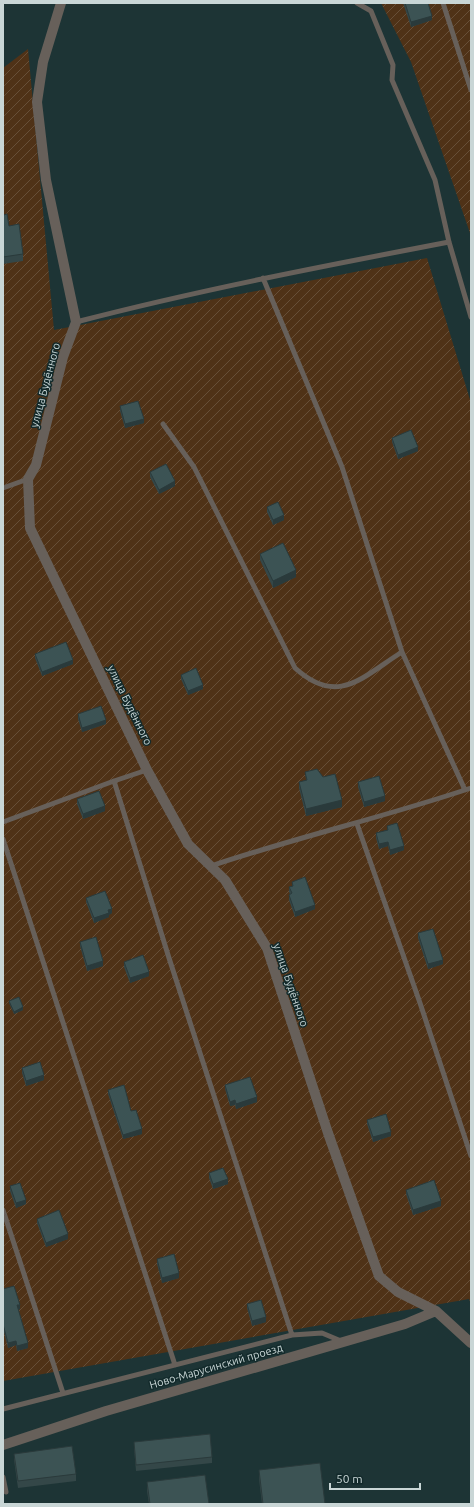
<svg xmlns="http://www.w3.org/2000/svg" width="474" height="1507" font-family="Ubuntu,sans-serif">
  <style>
    .garden { fill: url(#garden-furrows) }
    .lines { fill: none; stroke-linecap: round; stroke-linejoin: round }
    .service { stroke: #67605a; stroke-width: 5 }
    .minor { stroke: #67605a; stroke-width: 10 }
    .wall { fill: #344748 }
    .shaded-wall { fill: #2a3a3b }
    .building { fill: #3c5354; stroke: #2a3a3b }
    .labels { text-anchor: middle; dominant-baseline: central; stroke-width: 3; stroke-linejoin: round; paint-order: stroke }
    .street-label { font-size: 11px; fill: #c9d6d6; stroke: #132a2b }
  </style>
  <defs>
    <pattern id="garden-furrows" width="10" height="10" patternUnits="userSpaceOnUse"><rect width="10" height="10" fill="#4f3217"/><path d="M-1 1l2-2M0 10L10 0M9 11l2-2" fill="none" stroke="#674f38"/></pattern>
  </defs>
  <rect width="100%" height="100%" fill="#1d3435"/>
  <path class="garden" d="M381,3H471V236L411,62Z
    M28,49L54,330L427,258L471,403V1304L469,1299L3,1381V68Z"/>
  <g class="lines">
    <path class="service" d="M357,3L371,11L393,65L392,80L435,180L449,242L471,317
      M443,3L471,90
      M263,278L342,467L402,652L465,790
      M76,322C199,290 324,266 449,242
      M163,424L194,467L295,668C338,707 362,677 402,652
      M3,488L28,479
      M114,781L169,958L292,1335
      M3,822L114,781L147,770
      M357,824L420,1003L471,1156
      M3,839L175,1365
      M211,866C297,837 385,817 471,788
      M3,1210L63,1393
      M3,1409L292,1335L322,1333L341,1341
      M3,1477L6,1492"/>
    <path class="minor" d="M61,3L43,62L37,102L46,180L76,322L63,357L36,465L28,479L30,528L147,770L188,844L225,880L267,948L328,1133L379,1276L398,1292L436,1311L471,1343
      M3,1445L106,1411L405,1324L436,1311"/>
  </g>
  <path class="wall" d="M403,3H428L432,20L411,27Z
    M3,215L23,254V261L3,264Z
    M120,406L144,423L125,428L120,411Z
    M392,438L418,451L398,459L392,442Z
    M150,472L175,486L159,494L150,477Z
    M267,507L284,520L273,525L267,512Z
    M260,554L296,577L273,588L260,560Z
    M35,654L73,664L42,676L35,658Z
    M181,675L203,689L188,695L181,679Z
    M78,714L106,724L82,732L78,719Z
    M305,772L323,777L342,807L306,816L299,788V782L306,780Z
    M358,782L385,801L364,807L358,787Z
    M77,799L105,811L83,819L77,804Z
    M387,826L404,850L390,855L388,846L379,849L376,838V833L387,830Z
    M292,882L315,909L295,917L289,900V895L290,894L289,892V887L292,886Z
    M86,898L112,913L109,915V917L94,923L86,902Z
    M418,933L443,964L428,969L418,938Z
    M80,942L103,966L87,971L80,946Z
    M124,962L149,976L130,983L124,967Z
    M9,1001L23,1010L14,1014L9,1003Z
    M22,1068L44,1080L26,1086L22,1073Z
    M225,1085L257,1102L236,1109L235,1105L230,1106L225,1089Z
    M108,1090L131,1111L142,1134L123,1139L108,1094Z
    M367,1120L391,1136L373,1142L367,1124Z
    M209,1173L228,1184L213,1189L209,1178Z
    M10,1186L26,1204L16,1208L10,1191Z
    M406,1190L441,1206L413,1215L406,1194Z
    M37,1219L68,1239L46,1247L37,1223Z
    M157,1259L179,1278L162,1283L157,1264Z
    M3,1289L20,1309L18,1310L28,1348L17,1351L16,1345L8,1348L3,1328Z
    M247,1304L266,1322L252,1326L247,1308Z
    M134,1442L212,1457V1463L136,1471L134,1448Z
    M14,1454L76,1474V1481L18,1488L14,1460Z
    M259,1470L325,1504H262L259,1479Z
    M147,1482L209,1504H149L147,1491Z"/>
  <path class="shaded-wall" d="M432,16V20L411,27V22Z
    M144,419V423L125,428V424Z
    M418,447V451L398,459V455Z
    M175,481V486L159,494V490Z
    M284,515V520L273,525V520Z
    M296,570V577L273,588V581Z
    M73,660V664L42,676V672Z
    M203,685V689L188,695V691Z
    M106,720V724L82,732V728Z
    M385,796V801L364,807V802Z
    M342,800V807L306,816V809Z
    M105,806V811L83,819V814Z
    M388,842V846L379,849V844Z
    M404,846V850L390,855V850Z
    M315,905V909L295,917V912Z
    M112,909V913L109,915V917L94,923V918L108,910Z
    M443,960V964L428,969V964Z
    M103,961V966L87,971V966Z
    M149,972V976L130,983V978Z
    M23,1007V1010L14,1014V1012Z
    M44,1075V1080L26,1086V1081Z
    M257,1097V1102L236,1109V1104Z
    M235,1100V1105L230,1106V1102Z
    M142,1129V1134L123,1139V1135Z
    M391,1132V1136L373,1142V1137Z
    M228,1179V1184L213,1189V1184Z
    M26,1200V1204L16,1208V1203Z
    M441,1201V1206L413,1215V1210Z
    M68,1234V1239L46,1247V1243Z
    M179,1273V1278L162,1283V1278Z
    M17,1305H20V1309L17,1310Z
    M266,1317V1322L252,1326V1321Z
    M16,1341V1345L8,1348V1343Z
    M28,1343V1348L17,1351V1346Z"/>
  <path class="building" d="M405,3H428L432,16L411,22Z
    M7,214L9,226L19,224L23,254L3,257V215Z
    M138,401L144,419L125,424L120,406Z
    M411,430L418,447L398,455L392,438Z
    M166,464L175,481L159,490L150,472Z
    M278,502L284,515L273,520L267,507Z
    M283,543L296,570L273,581L260,554Z
    M66,642L73,660L42,672L35,654Z
    M196,668L203,685L188,691L181,675Z
    M101,706L106,720L82,728L78,714Z
    M317,769L323,777L335,774L342,800L306,809L299,782L307,780L305,772Z
    M379,776L385,796L364,802L358,782Z
    M99,791L105,806L83,814L77,799Z
    M397,823L404,846L390,850L388,842L379,844L376,833L388,830L387,826Z
    M305,877L315,905L295,912L289,895L292,893L289,887L293,886L292,882Z
    M105,891L112,909L108,910L109,913L94,918L86,898Z
    M433,929L443,960L428,964L418,933Z
    M96,937L103,961L87,966L80,942Z
    M143,955L149,972L130,978L124,962Z
    M19,997L23,1007L14,1012L9,1001Z
    M40,1062L44,1075L26,1081L22,1068Z
    M250,1077L257,1097L236,1104L235,1100L230,1102L225,1085Z
    M124,1085L131,1111L136,1110L142,1129L123,1135L108,1090Z
    M386,1114L391,1132L373,1137L367,1120Z
    M223,1168L228,1179L213,1184L209,1173Z
    M434,1180L441,1201L413,1210L406,1190Z
    M20,1183L26,1200L16,1203L10,1186Z
    M59,1210L68,1234L46,1243L37,1219Z
    M174,1254L179,1273L162,1278L157,1259Z
    M14,1286L20,1305H17L28,1343L17,1346L16,1341L8,1343L3,1324V1289Z
    M261,1300L266,1317L252,1321L247,1304Z
    M210,1434L212,1457L136,1465L134,1442Z
    M72,1446L76,1474L18,1481L14,1454Z
    M320,1463L325,1504H263L259,1470Z
    M205,1475L209,1504H150L147,1482Z"/>
  <g class="labels">
    <g class="street-label">
      <text transform="translate(45 385) rotate(-75)">улица Будённого</text>
      <text transform="translate(130 705) rotate(64)">улица Будённого</text>
      <text transform="translate(291 985) rotate(71)">улица Будённого</text>
      <text transform="translate(216 1366) rotate(-16)">Ново-Марусинский проезд</text>
    </g>
  </g>
  <rect width="474" height="1507" fill="none" stroke="#c9d6d6" stroke-width="8"/>
  <path d="M330 1483v6h90v-6" fill="none" stroke="#c9d6d6" stroke-width="2"/>
  <text x="336" y="1483" font-size="12" fill="#c9d6d6" stroke="#132a2b" stroke-width="3" paint-order="stroke">50 m</text>
</svg>
